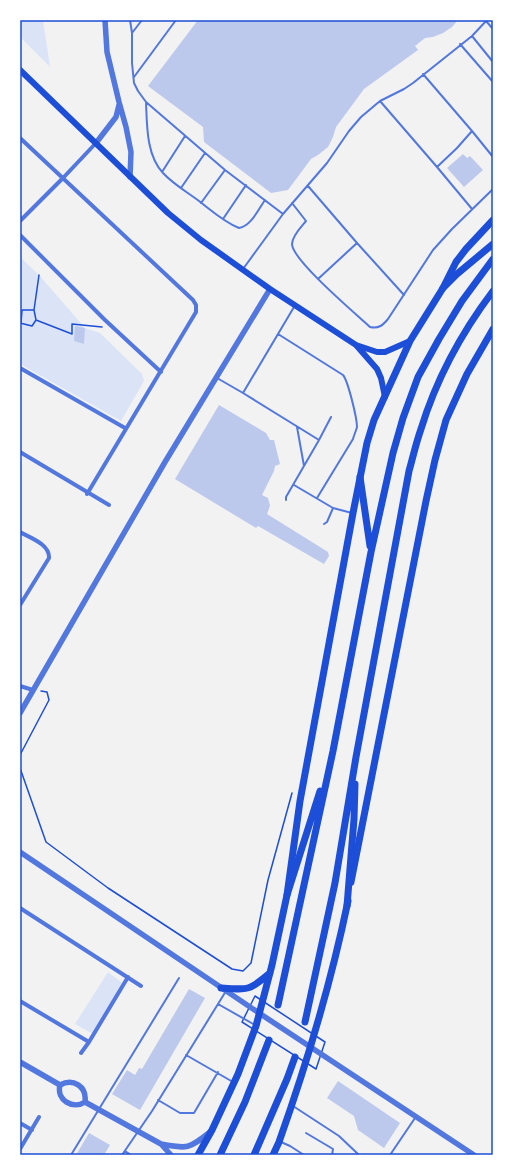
<svg xmlns="http://www.w3.org/2000/svg" width="513" height="1175" font-family="Merriweather,serif">
  <style>
    .green { fill: #dbe4f7 }
    .building { fill: #bdc9ec }
    .lines { fill: none; stroke-linecap: round; stroke-linejoin: round }
    .path { stroke: #1d4ed8; stroke-width: 1.5 }
    .service { stroke: #5277de; stroke-width: 2 }
    .minor { stroke: #5277de; stroke-width: 4 }
    .tertiary { stroke: #5277de; stroke-width: 5.5 }
    .secondary { stroke: #1d4ed8; stroke-width: 6 }
    .primary { stroke: #1d4ed8; stroke-width: 7 }
    .trunk { stroke: #1d4ed8; stroke-width: 7 }
    .neatline { fill: none; stroke: #1d4ed8; stroke-width: 1.5 }
  </style>
  <rect width="100%" height="100%" fill="#f2f2f2"/>
  <path class="green" d="M20,20H43L50,67L20,37Z
    M20,257L39,275L85,328L100,333L142,374L144,381L121,421L20,364Z
    M108,972L122,983L93,1034L75,1024Z"/>
  <path class="building" d="M198,20H458L452,27L443,33L433,37L425,38L415,46L418,50L364,89L336,127L333,137L328,147L318,155L311,159L288,190L271,193L204,142L203,127L148,86Z
    M463,154L467,158L470,156L483,170L464,187L447,168Z
    M75,326L85,328L84,344L74,341Z
    M219,405L266,433L270,440H274L280,464L275,466L274,471L262,495L268,498L270,506L267,514L328,552L329,556L324,564L258,526L256,528L175,479Z
    M189,989L205,998L140,1110L112,1094L127,1070L135,1075L139,1068L142,1069Z
    M338,1081L400,1123L384,1148L358,1130L354,1116L327,1098Z
    M89,1133L110,1145L104,1155H76Z"/>
  <g class="lines">
    <path class="path" d="M34,310L39,275
      M36,320L72,334V324L102,327
      M20,323L32,326L36,320L34,310H22L21,323
      M20,755L49,700L47,692L41,691
      M20,768L46,842L108,888L232,969L243,971L251,963L268,880L292,793
      M255,996L325,1042L316,1069L242,1022Z"/>
    <path class="service" d="M130,20L132,33
      M142,20L132,33V63L134,83L138,91L146,102L225,170L283,214
      M486,21L493,29
      M472,36L493,62
      M460,44L493,82
      M423,74L472,131L493,157
      M134,77L176,20
      M380,101L437,167
      M146,102C147,124 146,155 163,173C173,184 187,192 199,201C212,211 224,222 239,228C251,226 258,210 265,200
      M162,172L185,136
      M308,186L357,243
      M181,188L205,153
      M201,203L225,170
      M292,203L306,221C301,227 292,236 292,244C292,260 356,314 370,327C379,329 383,325 388,319L433,250L452,229L493,189
      M472,209L437,167L457,148L472,131
      M223,219L246,185
      M243,269L283,214L327,163L349,131L361,117L380,101L404,89L413,83L472,36L487,20
      M318,279L357,243L404,295
      M294,307L243,393L319,440L331,417
      M278,334L343,375C348,381 357,418 357,427C356,431 354,435 353,439L317,498
      M217,378L243,393
      M297,427L304,466
      M294,485L333,508L352,513
      M286,500V497L319,440
      M324,524L327,522L333,508
      M218,1004L226,991
      M186,1055L233,1082
      M158,1100L180,1113H194L218,1072
      M293,1106L339,1136L359,1155
      M306,1133L333,1149L332,1155
      M281,1142L290,1146L304,1155
      M125,1151L131,1155
      M71,1155L179,978
      M122,1155L152,1111L218,1004L255,1025
      M390,1155L415,1118"/>
    <path class="minor" d="M20,138L193,300L196,305V312L87,494
      M20,221L63,178L96,143
      M20,235L105,320L161,372
      M20,368L125,428
      M20,452L109,505
      M20,532C30,538 50,544 49,558L20,605
      M20,686L33,690
      M20,908L141,986
      M20,1001L89,1042
      M81,1053L89,1042L128,977
      M20,1123L32,1130
      M20,1149L39,1117"/>
    <path class="tertiary" d="M105,20L107,52L119,102L126,127L131,152L130,177
      M96,143L116,117L119,105
      M20,713L165,462L270,289
      M20,852L259,1013L474,1155
      M20,1062L60,1085
      M60,1085C56,1100 73,1110 85,1102
      M60,1085C73,1078 87,1086 85,1102
      M85,1102L161,1144L171,1155
      M161,1144C188,1149 189,1149 210,1132"/>
    <path class="secondary" d="M20,70L168,213L201,240L270,289L356,345L377,352H385L410,341
      M356,345L377,369L381,378L385,397"/>
    <path class="primary" d="M351,882L426,501L435,460L446,420L467,374L493,329
      M221,988C248,990 249,991 270,973
      M198,1155L212,1130L238,1074L256,1026L272,965L287,895L300,801L353,513L367,443L374,420L410,341L443,288L456,262L466,249L493,220
      M273,1155L279,1142C307,1063 331,983 348,901"/>
    <path class="trunk" d="M443,288L457,274L493,244
      M360,477L370,546
      M287,895L320,791
      M347,906L354,819L355,784
      M278,1005L333,751L371,552L393,453L403,418L418,377L439,339L462,301L493,259
      M305,1022L335,883L356,757L409,471C413,457 416,443 421,429C436,380 462,332 493,291
      M220,1155L245,1102L269,1040
      M254,1155L287,1079L295,1057"/>
  </g>
  <rect width="513" height="1175" fill="none" stroke="#ffffff" stroke-width="42"/>
  <rect x="21" y="21" width="471" height="1133" class="neatline"/>
</svg>
